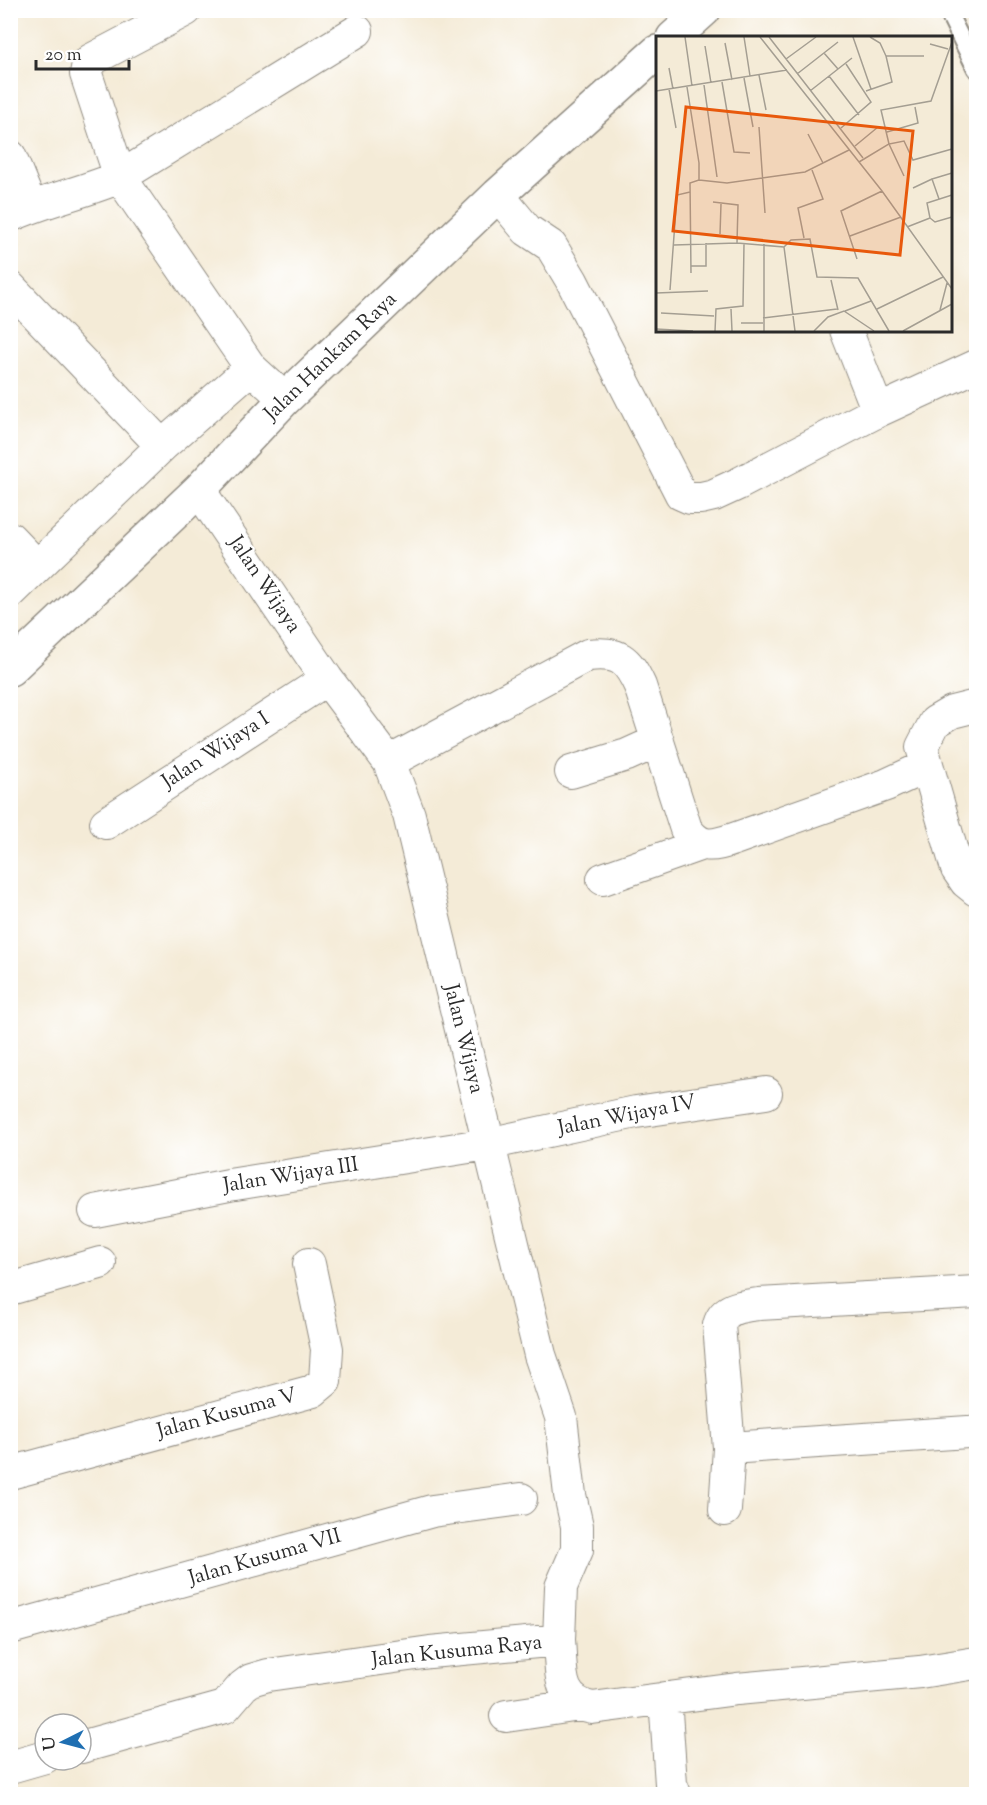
<svg xmlns="http://www.w3.org/2000/svg" width="987" height="1805" font-family="'Sorts Mill Goudy',serif">
  <style>
    .lines { fill: none; stroke-linecap: round; stroke-linejoin: round }
    .lane-casing { stroke: #908b81; stroke-width: 20 }
    .street-casing { stroke: #908b81; stroke-width: 34 }
    .primary-casing { stroke: #908b81; stroke-width: 36 }
    .lane { stroke: #fff; stroke-width: 16 }
    .street { stroke: #fff; stroke-width: 32 }
    .primary { stroke: #fff; stroke-width: 33 }
    .labels { text-anchor: middle; dominant-baseline: central; stroke-width: 4.5; stroke-linejoin: round; paint-order: stroke }
    .street-label { font-size: 21px; fill: #2b2b2b; stroke: #fff }
    .inset-road { fill: none; stroke: #a49e92; stroke-width: 1.5 }
    .view { fill: #e8590c; fill-opacity: 0.15; stroke: #e8590c; stroke-width: 3 }
    .inset-edge { fill: none; stroke: #2b2b2b; stroke-width: 3 }
  </style>
  <rect width="100%" height="100%" fill="#fff"/>
  <filter id="ink" filterUnits="userSpaceOnUse"><feTurbulence type="fractalNoise" baseFrequency=".0167" numOctaves="2"/><feDisplacementMap in="SourceGraphic" scale="12" xChannelSelector="R" yChannelSelector="G"/><feConvolveMatrix kernelMatrix="1 2 1 2 8 2 1 2 1" color-interpolation-filters="sRGB"/></filter>
  <filter id="wash" filterUnits="userSpaceOnUse"><feTurbulence type="fractalNoise" baseFrequency=".008" numOctaves="4" result="noise"/><feDisplacementMap in="SourceGraphic" scale="24" xChannelSelector="R" yChannelSelector="G"/><feGaussianBlur stdDeviation="1.35" result="paint"/><feColorMatrix in="noise" values="0 0 0 0 0 0 0 0 0 0 0 0 0 0 0 0 0 1.4 0 .05"/><feComposite in="paint" operator="in"/></filter>
  <g filter="url(#wash)">
    <rect width="100%" height="100%" fill="#f4ebd7"/>
  </g>
  <g filter="url(#ink)">
    <g class="lines">
      <g class="lane-casing">
        <path id="lane" d="M947,10L976,69"/>
      </g>
      <g class="street-casing">
        <path id="street" d="M186,10L91,60L88,63L86,74L120,177L357,31
          M10,156L31,207
          M498,195L527,230L551,246L572,281L681,494L690,498H701L714,495L738,484L878,411L976,366
          M10,216C46,200 84,192 120,177L251,368L285,399
          M10,287L162,446
          M846,330L878,411
          M199,490L327,679L389,762L409,815L540,1355L561,1417L570,1495L577,1526V1550L561,1587L559,1640
          M10,538L37,566
          M10,593L162,446L251,368
          M976,706L952,712L935,722L922,747L957,869L966,882L976,890
          M389,762L588,655C619,652 627,658 640,686L686,829C701,850 713,846 734,839L886,785L927,766
          M571,772L627,755L658,741
          M106,823L327,679
          M603,879L702,844
          M95,1211L229,1185L488,1144L636,1112L766,1093
          M10,1289L100,1263
          M729,1448L968,1432
          M10,1473L313,1391L325,1381L327,1349L309,1264
          M725,1510L729,1448L719,1325C724,1307 743,1306 759,1304L976,1292
          M10,1628L432,1511L521,1499
          M665,1698L671,1784L675,1794
          M506,1716L580,1705
          M81,1747L225,1707L243,1686L251,1680L268,1675L430,1652L559,1640C562,1671 556,1700 592,1708L737,1689L920,1672L976,1663
          M10,1767L45,1757"/>
      </g>
      <g class="primary-casing">
        <path id="primary" d="M673,38L704,10
          M10,669L199,490L285,399L498,195L657,52"/>
      </g>
      <use href="#lane" class="lane"/>
      <use href="#street" class="street"/>
      <use href="#primary" class="primary"/>
    </g>
  </g>
  <g class="labels">
    <g class="street-label">
      <text transform="translate(331 357) rotate(-44)">Jalan Hankam Raya</text>
      <text transform="translate(264 585) rotate(56)">Jalan Wijaya</text>
      <text transform="translate(216 751) rotate(-33)">Jalan Wijaya I</text>
      <text transform="translate(463 1039) rotate(76)">Jalan Wijaya</text>
      <text transform="translate(627 1116) rotate(-11)">Jalan Wijaya IV</text>
      <text transform="translate(291 1176) rotate(-9)">Jalan Wijaya III</text>
      <text transform="translate(227 1414) rotate(-15)">Jalan Kusuma V</text>
      <text transform="translate(265 1558) rotate(-16)">Jalan Kusuma VII</text>
      <text transform="translate(457 1652) rotate(-6)">Jalan Kusuma Raya</text>
    </g>
  </g>
  <g transform="translate(656 36)">
    <rect width="296" height="296" fill="#f4ebd7"/>
    <path class="inset-road" d="M29,1L36,50M88,1L94,40M104,1L226,155L296,253M113,1L207,122M197,1L215,53M214,1L224,7L230,20M69,7L76,44M274,8L292,13M49,10L55,47M168,17L182,33M130,23L160,1M13,32L17,53M141,38L182,6M103,39L110,74M173,40L203,79M88,42L97,91M66,46L78,116L94,117M48,49L61,141M31,51L43,127V144L34,147L35,237M13,53L20,92M0,55L131,34M154,55L196,22M210,55L236,46L230,20H268M103,91L109,177M185,92L215,66L190,28M231,96L262,87L259,71M152,98L167,127M199,110L222,91M203,126L233,108L225,74L275,65L296,6M0,139V169M248,140L233,108L248,105L257,124L296,113M43,144L71,147L149,136L193,114M257,152L276,143M283,163L276,143L296,137M57,166L82,169L81,207M274,182L271,167L296,159M274,182L279,186L296,181M251,191L274,182M64,198L65,168M194,200L245,181M148,202L142,172L167,163L156,134M18,209L81,207L128,211M128,211L135,204L154,203L161,241L202,242L233,295M128,211L139,295M201,223L185,175L226,155M35,230H50V207M175,244L182,274M14,254L21,159L34,156M0,257L52,255M75,273L76,295M221,273L287,241M284,274L291,247M189,275L215,265M5,277L58,280M107,282L181,273M85,287H107M0,293L37,295M59,295L60,273L87,270L88,208M108,295V208M158,295L172,281L188,275L218,295M247,295L296,268"/>
    <path class="view" d="M30,71L257,95L244,219L17,195Z"/>
    <rect width="296" height="296" class="inset-edge"/>
  </g>
  <rect width="987" height="1805" fill="none" stroke="#fff" stroke-width="36"/>
  <g transform="translate(63 1742) rotate(264)"><circle r="28" fill="#ffffff" stroke="#aaaaaa" stroke-width="1.5"/>
  <path d="M0-4.5L10 22L0 15L-10 22Z" fill="#1f6fb2"/>
  <text y="-9" font-size="16" font-weight="bold" text-anchor="middle" fill="#2b2b2b">U</text>
  </g>
  <path d="M36 60v9h93v-9" fill="none" stroke="#2b2b2b" stroke-width="3"/>
  <text x="45" y="60" font-size="18" fill="#2b2b2b" stroke="#ffffff" stroke-width="4.5" paint-order="stroke">20 m</text>
</svg>
